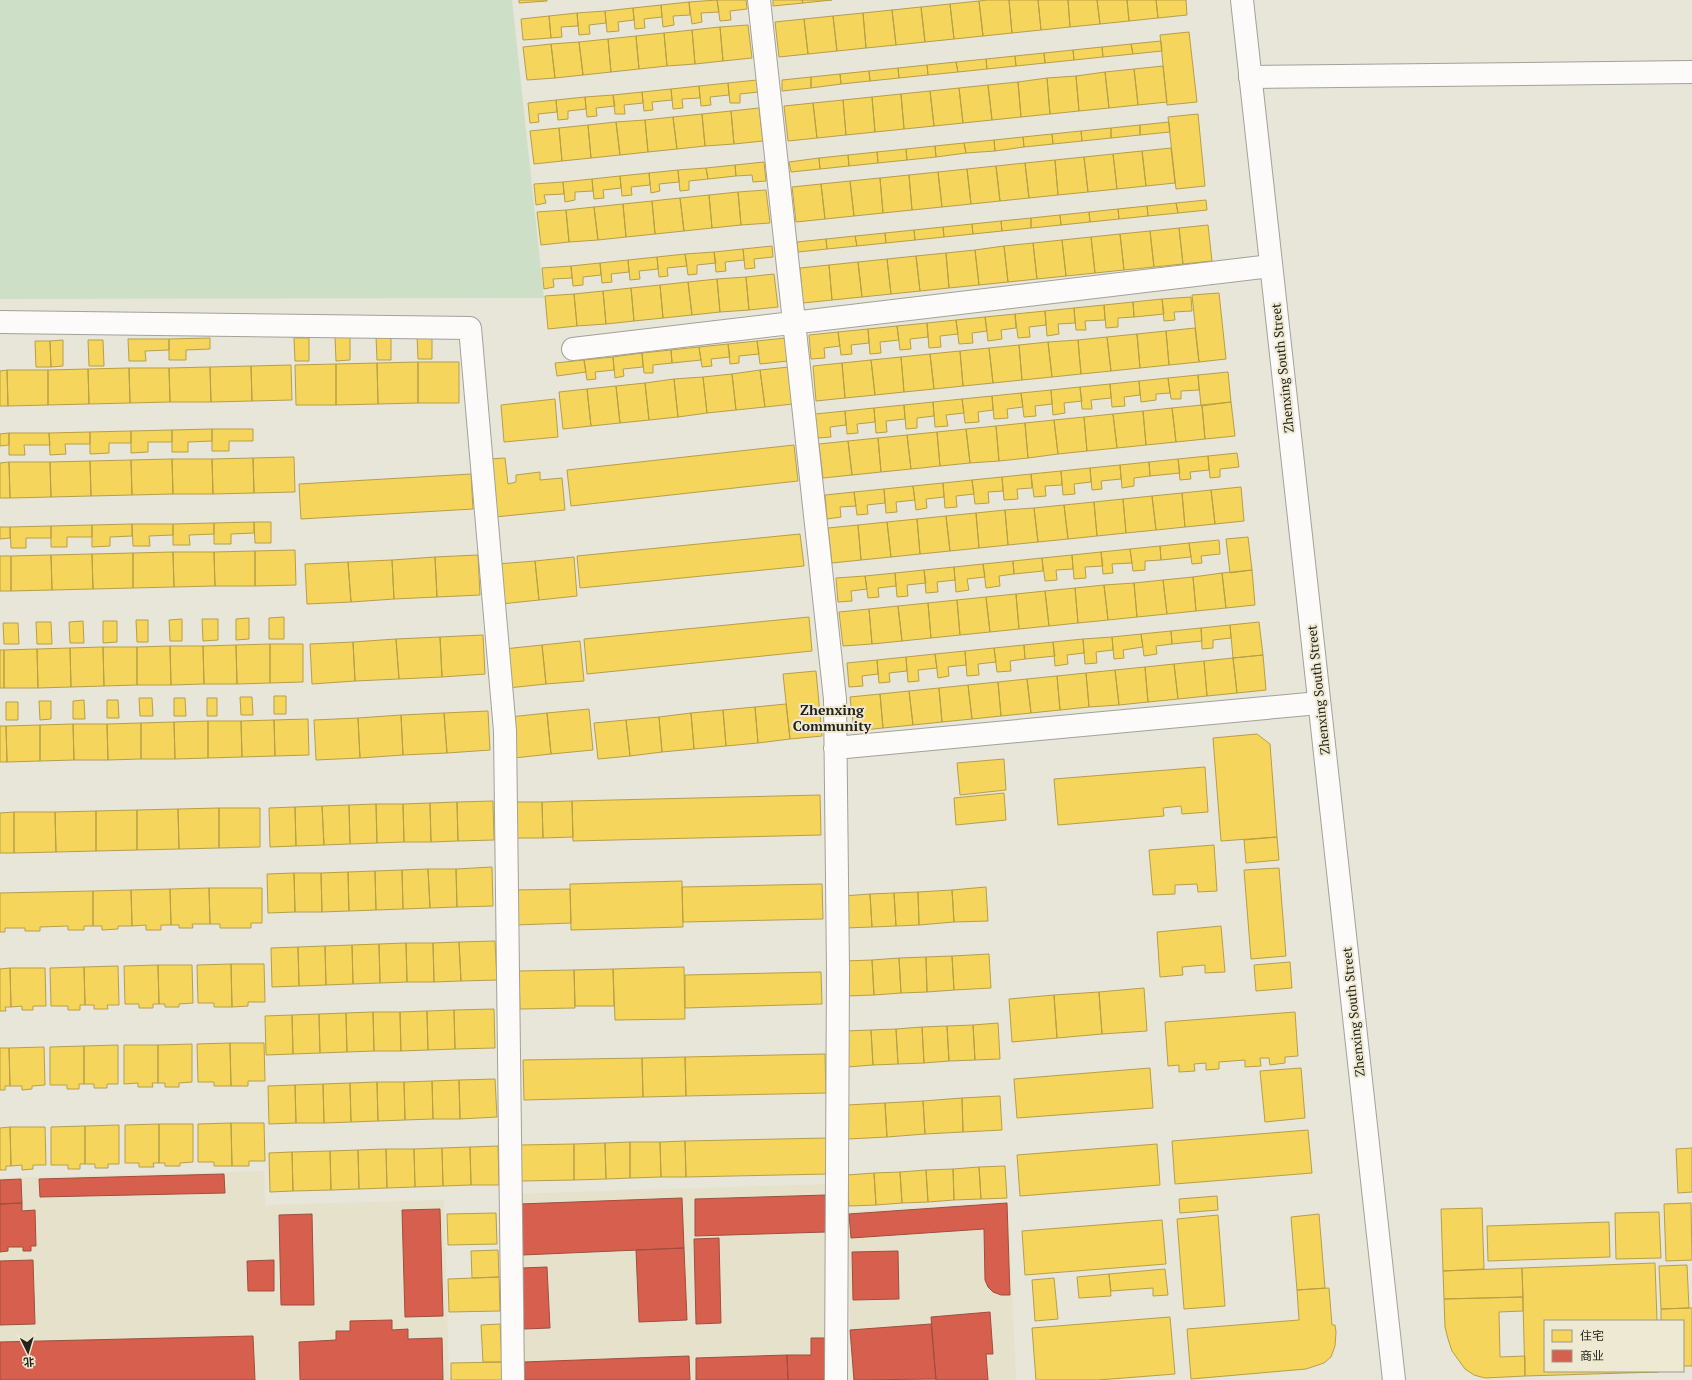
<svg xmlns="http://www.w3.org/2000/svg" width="1692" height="1380" font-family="'PT Serif','Noto Sans SC',serif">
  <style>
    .built { fill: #e5e1cb }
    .green { fill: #cedfc8 }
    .homes { fill: #f6d55c; stroke: #b79f48 }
    .shops { fill: #d6604d; stroke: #a14d3e }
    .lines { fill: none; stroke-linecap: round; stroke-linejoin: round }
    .street-casing { stroke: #a3a198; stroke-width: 24 }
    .secondary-casing { stroke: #a3a198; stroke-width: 24 }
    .street { stroke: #fcfbf9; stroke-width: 22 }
    .secondary { stroke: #fcfbf9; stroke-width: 22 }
    .labels { text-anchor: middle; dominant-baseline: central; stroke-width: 4; stroke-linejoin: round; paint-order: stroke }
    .street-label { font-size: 13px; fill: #24221a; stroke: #eee9d3 }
    .neighbourhood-label { font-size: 14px; font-weight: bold; fill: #24221a; stroke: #eee9d3 }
  </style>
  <rect width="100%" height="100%" fill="#e8e5d9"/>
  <path class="built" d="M264,1171L265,1205L444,1200L449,1380H0V1178Z
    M829,1184V1380H521L515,1194Z
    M1008,1202L1016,1380H852L847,1212Z"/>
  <path class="green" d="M0,0H512L544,298L0,299Z"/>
  <path class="homes" d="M519,0H547V1L519,3Z
    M717,0L719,12L701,13L702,22L692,24L689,2Z
    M717,0H746L747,9L730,11L731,20L720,21Z
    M773,0H802L803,3L773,6Z
    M802,0H832L803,3Z
    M987,0H1009L1012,33L983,36L979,1Z
    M1009,0H1038L1041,30L1012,33Z
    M1038,0H1068L1070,27L1041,30Z
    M1068,0H1097L1100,24L1070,27Z
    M1097,0H1127L1129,21L1100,24Z
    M1127,0H1156L1158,18L1129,21Z
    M1156,0H1186L1187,15L1158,18Z
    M979,1L983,36L954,39L950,4Z
    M689,2L690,15L673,16L674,25L663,27L661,5Z
    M950,4L954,39L925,42L921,7Z
    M661,5L662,17L644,19L645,28L635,29L633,8Z
    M921,7L925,42L896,45L892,10Z
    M633,8L634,20L618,22L619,31L607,32L605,11Z
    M892,10L896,45L866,48L863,13Z
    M605,11L606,23L589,25L590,34L579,35L577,13Z
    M577,13L578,26L561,27L562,37L551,38L549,16Z
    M863,13L866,48L837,51L833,16Z
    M549,16L551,38L523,40L521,19Z
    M833,16L837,51L808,54L804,19Z
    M804,19L808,54L779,57L775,22Z
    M748,25L752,58L723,61L720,27Z
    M720,27L723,61L695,64L692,30Z
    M692,30L695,64L667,66L664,33Z
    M1189,32L1197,102L1167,105L1160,35Z
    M664,33L667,66L639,69L636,36Z
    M636,36L639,69L611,72L608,39Z
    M608,39L611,72L583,75L579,42Z
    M1161,41L1162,51L1133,54L1131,44Z
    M579,42L583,75L555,78L551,44Z
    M551,44L555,78L527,80L523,47Z
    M1131,44L1133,54L1103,57L1102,47Z
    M1102,47L1103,57L1074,60L1073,50Z
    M1073,50L1074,60L1045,63L1044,53Z
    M1044,53L1045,63L1016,66L1015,56Z
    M1015,56L1016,66L987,69L986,59Z
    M986,59L987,69L958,72L956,62Z
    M956,62L958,72L928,75L927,65Z
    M927,65L928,75L899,78L898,68Z
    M1163,66L1167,102L1138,105L1134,69Z
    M898,68L899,78L870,81L869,71Z
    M1134,69L1138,105L1109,108L1105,72Z
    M869,71L870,81L841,84L840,74Z
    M1105,72L1109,108L1079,111L1076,76Z
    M840,74L841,84L811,88V77Z
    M1076,76L1079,111L1050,114L1047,78Z
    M811,77V88L782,91V80Z
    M1047,78L1050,114L1021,117L1018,82Z
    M757,80L758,92L740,94V103H730L728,83Z
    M1018,82L1021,117L992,120L988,85Z
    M728,83L729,95L710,97L711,105L701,106L699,86Z
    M988,85L992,120L963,123L959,88Z
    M699,86L700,98L682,99L683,108L673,109L671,89Z
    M959,88L963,123L934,126L930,91Z
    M671,89L672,100L652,102L653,110L644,111L642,92Z
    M930,91L934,126L904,129L901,94Z
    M642,92L643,103L624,105L625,114H615L613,95Z
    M901,94L904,129L875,132L872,97Z
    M613,95L615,106L596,108L597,116L587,117L585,97Z
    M585,97L586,109L568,111V119L558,120L556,100Z
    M872,97L875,132L846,135L843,100Z
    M556,100L557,112L538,114L539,122L530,123L528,103Z
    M843,100L846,135L817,138L813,103Z
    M813,103L817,138L788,141L784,106Z
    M759,108L763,141L734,144L731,111Z
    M731,111L734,144L705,146L702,114Z
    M702,114L705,146L677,149L673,117Z
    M1198,114L1205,186L1176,189L1168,117Z
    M673,117L677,149L648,152L645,120Z
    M645,120L648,152L620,155L616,122Z
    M616,122L620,155L591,158L588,125Z
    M1169,122L1170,132L1140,135V125Z
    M588,125L591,158L562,161L559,128Z
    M1140,125V135L1111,138V128Z
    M559,128L562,161L534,164L530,131Z
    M1111,128V138L1082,141L1081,131Z
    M1081,131L1082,141L1053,144L1052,134Z
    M1052,134L1053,144L1024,147L1023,137Z
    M1023,137L1024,147L995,151L994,140Z
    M994,140L995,151L966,153L964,143Z
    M964,143L966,153L936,157L935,146Z
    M935,146L936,157L907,160L906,149Z
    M1171,148L1175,183L1146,186L1142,151Z
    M906,149L907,160L878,163L877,152Z
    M1142,151L1146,186L1117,189L1113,154Z
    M877,152L878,163L849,166L848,155Z
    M1113,154L1117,189L1088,192L1084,157Z
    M848,155L849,166L820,169L819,158Z
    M1084,157L1088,192L1058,195L1055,160Z
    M819,158L820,169L791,172L789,162Z
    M1055,160L1058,195L1029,198L1025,163Z
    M764,162L766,181L753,182L752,175L736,176L735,165Z
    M1025,163L1029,198L1000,201L996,166Z
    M735,165L736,176L708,179L706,168Z
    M996,166L1000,201L971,204L967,169Z
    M706,168L708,179L689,181V190L680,191L678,170Z
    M967,169L971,204L942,207L938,172Z
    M678,170L679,182L659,184L660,191L651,193L649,173Z
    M938,172L942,207L912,210L909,175Z
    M649,173L650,185L631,187L632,195L622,196L620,176Z
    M909,175L912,210L883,213L880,178Z
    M620,176L621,188L603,190L604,198L594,199L592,179Z
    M880,178L883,213L854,216L850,181Z
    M592,179L593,191L575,192V200L565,202L563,182Z
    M850,181L854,216L825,219L821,184Z
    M563,182L564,194L544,195L546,203L536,205L534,184Z
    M821,184L825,219L796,222L792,187Z
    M766,190L770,223L741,225L738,192Z
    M738,192L741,225L712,228L709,195Z
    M709,195L712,228L684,231L680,198Z
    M680,198L684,231L655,234L652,201Z
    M1206,200L1207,210L1178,213L1176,203Z
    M652,201L655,234L626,237L623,204Z
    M1176,203L1178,213L1148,216L1147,206Z
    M623,204L626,237L598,240L594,207Z
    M1147,206L1148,216L1119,219L1118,209Z
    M594,207L598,240L569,242L566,210Z
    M1118,209L1119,219L1090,222L1089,212Z
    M566,210L569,242L541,245L537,212Z
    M1089,212L1090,222L1061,225L1060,215Z
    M1060,215L1061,225L1031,228V218Z
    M1031,218V228L1002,231L1001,221Z
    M1001,221L1002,231L973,234L972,224Z
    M972,224L973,234L944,237L943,227Z
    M1208,225L1212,261L1183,264L1179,228Z
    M943,227L944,237L915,240L914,230Z
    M1179,228L1183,264L1154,267L1150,231Z
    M914,230L915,240L886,243L885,233Z
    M1150,231L1154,267L1124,270L1120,234Z
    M885,233L886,243L857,246L855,236Z
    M1120,234L1124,270L1095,273L1091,237Z
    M855,236L857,246L827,249L826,239Z
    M1091,237L1095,273L1066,276L1062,240Z
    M826,239L827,249L798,252L797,242Z
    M1062,240L1066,276L1037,279L1033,243Z
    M1033,243L1037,279L1008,282L1004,246Z
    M772,246L773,257L754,259L755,268L745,269L743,249Z
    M1004,246L1008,282L979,285L975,250Z
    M743,249L744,260L725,262L726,271L716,272L714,252Z
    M975,250L979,285L949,288L946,253Z
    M714,252L716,263L697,265V274L688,275L685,254Z
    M946,253L949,288L920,291L916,256Z
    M685,254L687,266L667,268L668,276L659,277L657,257Z
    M916,256L920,291L891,294L887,259Z
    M657,257L658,269L639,271L640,279L630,280L628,260Z
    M887,259L891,294L862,297L858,262Z
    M628,260L629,272L611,274L612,282L602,283L600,263Z
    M858,262L862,297L832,300L829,265Z
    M600,263L601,275L583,277V285L573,286L571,266Z
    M829,265L832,300L803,303L800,268Z
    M571,266L572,278L553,279L554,287L544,289L542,268Z
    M774,274L778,307L749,310L746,277Z
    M746,277L749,310L720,312L717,279Z
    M717,279L720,312L692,315L688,282Z
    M688,282L692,315L663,318L660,285Z
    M660,285L663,318L634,321L631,288Z
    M631,288L634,321L606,324L603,291Z
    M603,291L606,324L577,326L574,294Z
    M1219,293L1226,359L1199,362L1192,295Z
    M574,294L577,326L548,329L545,296Z
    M1191,297L1192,311L1174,312L1175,320L1164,321L1162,299Z
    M1162,299L1164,314L1134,317L1133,302Z
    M1133,302L1134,317L1118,318V327L1106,328L1104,305Z
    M1104,305L1105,320L1085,321L1086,330H1076L1074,308Z
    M1074,308L1075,323L1058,324L1059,334L1047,336L1045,311Z
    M1045,311L1046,325L1029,327L1030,337L1018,338L1015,314Z
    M1015,314L1016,328L1001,330L1002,339L988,341L985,317Z
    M985,317L987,331L972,333L973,343L959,344L956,320Z
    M956,320L958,334L940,336L941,347L929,348L927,323Z
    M927,323L928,337L910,339L911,349L900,350L897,326Z
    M897,326L899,340L880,342L881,353L870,354L868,329Z
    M1195,328L1199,362L1169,365L1166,331Z
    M868,329L869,343L851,345L852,354L841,355L838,332Z
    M1166,331L1169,365L1140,368L1137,334Z
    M838,332L840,346L824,348L825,358L811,359L809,335Z
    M1137,334L1140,368L1111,371L1107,337Z
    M417,335H432V359H418Z
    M376,336H391V360H377Z
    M335,337H350V360L336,361Z
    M1107,337L1111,371L1081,374L1078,340Z
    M210,338V349L186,350V360H169V339Z
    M294,338H309V361H295Z
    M786,338L788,361L760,364L757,341Z
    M128,339H169V350L145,351L146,361H129Z
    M63,340V366L51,367L50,341Z
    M88,340H103L104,366H89Z
    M1078,340L1081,374L1052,377L1048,342Z
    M35,341H50L51,367H36Z
    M757,341L759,354L739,356V363L730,364L728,344Z
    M1048,342L1052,377L1022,380L1019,345Z
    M728,344L730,357L711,359L712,366L702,367L699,347Z
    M1019,345L1022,380L993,383L989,348Z
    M699,347L701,360L672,363L671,350Z
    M989,348L993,383L963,386L960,351Z
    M671,350L672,363L653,365V373H644L642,353Z
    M960,351L963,386L934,389L930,354Z
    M642,353L643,367L623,369L624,376L615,378L613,357Z
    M930,354L934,389L904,392L901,357Z
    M613,357L614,370L595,372L596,379L587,380L584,360Z
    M901,357L904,392L875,395L871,360Z
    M584,360L586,372L557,376L555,363Z
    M871,360L875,395L845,398L842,363Z
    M418,362V403L378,404L377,363Z
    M418,362H459V403H418Z
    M377,363L378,404L336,405V364Z
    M842,363L845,398L816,401L813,366Z
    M336,364V405H296L295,365Z
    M291,365L292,400L252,401L251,366Z
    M251,366L252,401L211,402L210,367Z
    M210,367L211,402H170L169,368Z
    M789,367L793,404L765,407L760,370Z
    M129,368L130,403L89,404L88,369Z
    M129,368H169L170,402L130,403Z
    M88,369L89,404L48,405V370Z
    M7,370H48V405L8,406Z
    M7,370L8,406H0V371Z
    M760,370L765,407L736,410L732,374Z
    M1228,372L1231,402L1201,406L1198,375Z
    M732,374L736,410L707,413L703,377Z
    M1198,375L1199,390L1181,391V399H1171L1168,378Z
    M703,377L707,413L678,417L674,379Z
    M1168,378L1170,393L1156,394V400L1141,402L1139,381Z
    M674,379L678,417L649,420L645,383Z
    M1139,381L1140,395L1124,397L1125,406L1112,407L1110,384Z
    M645,383L649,420L620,423L616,386Z
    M1110,384L1111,398L1091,400L1092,409H1082L1080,387Z
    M616,386L620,423L591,426L587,389Z
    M1080,387L1082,401L1064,403L1065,413L1053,415L1051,390Z
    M587,389L591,426L563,429L559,392Z
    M1051,390L1052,404L1035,406L1036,416L1024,417L1021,393Z
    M1021,393L1023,407L1007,409L1008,418L994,419L992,396Z
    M992,396L993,410L978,412L979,422L965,423L962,399Z
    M555,399L558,437L504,442L501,405Z
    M962,399L964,413L946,415L948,426L935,427L933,402Z
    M933,402L934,416L917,418V428L906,429L904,405Z
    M1231,402L1235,436L1205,439L1202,405Z
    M904,405L905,419L886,421L887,432L876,433L874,408Z
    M1202,405L1205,439L1176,442L1172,408Z
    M874,408L875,422L857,424L858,433L847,434L845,411Z
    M1172,408L1176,442L1146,445L1143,411Z
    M845,411L846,425L830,427L831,437L818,438L815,414Z
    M1143,411L1146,445L1117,448L1113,414Z
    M1113,414L1117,448L1087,451L1084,417Z
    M1084,417L1087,451L1058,454L1054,420Z
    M1054,420L1058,454L1028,458L1025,423Z
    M1025,423L1028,458L999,461L996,426Z
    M996,426L999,461L970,463L966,429Z
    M212,429H253V441H229V451H212Z
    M212,429V441L188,442V452H172V430Z
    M966,429L970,463L940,466L937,432Z
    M172,430V442H148V452L131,453V431Z
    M131,431V443H109V453L90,454V432Z
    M90,432V444H65L66,454L50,455L49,433Z
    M937,432L940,466L911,469L907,435Z
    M9,433H49L50,445H24L25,455H9Z
    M9,433V445L0,446V434Z
    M907,435L911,469L881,472L878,438Z
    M878,438L881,472L852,475L848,441Z
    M848,441L852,475L823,478L819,444Z
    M794,445L798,481L571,506L567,470Z
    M1237,453L1239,467L1220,469V477L1210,478L1208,456Z
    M1208,456L1209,470L1190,472L1191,479L1180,480L1178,459Z
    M294,457L295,492L254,493L253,458Z
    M253,458L254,493L213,494L212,459Z
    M505,458L508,484L516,482V475L540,472V480L562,478L565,510L495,517L489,459Z
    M172,459H212L213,494H173Z
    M172,459L173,494L132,495L131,460Z
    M1178,459L1180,473L1150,476L1149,462Z
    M131,460L132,495L91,496L90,461Z
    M90,461L91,496L51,497L50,462Z
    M9,462H50L51,497L10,498Z
    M9,462L10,498H0V463Z
    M1149,462L1150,476L1134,478V486L1122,488L1120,465Z
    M1120,465L1121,479L1101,481L1102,489L1092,490L1090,468Z
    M1090,468L1091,482L1074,484L1075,494L1063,495L1061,471Z
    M1061,471L1062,485L1045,486L1046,496L1034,497L1031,474Z
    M471,474L473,509L301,519L299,484Z
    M1031,474L1032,488L1017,489L1018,499L1004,500L1002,477Z
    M1002,477L1003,491L988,492L989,503L975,504L972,480Z
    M972,480L974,494L956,496L957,507L945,508L943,483Z
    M943,483L944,497L926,499L927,508L916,510L913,486Z
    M913,486L915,500L896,502L897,512L886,513L884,489Z
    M1241,487L1244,521L1215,524L1211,490Z
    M884,489L885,503L867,505L868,514L857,515L854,492Z
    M1211,490L1215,524L1185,527L1182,493Z
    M854,492L856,506L840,507L841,517L827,519L825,495Z
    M1182,493L1185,527L1156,530L1152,496Z
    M1152,496L1156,530L1126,533L1123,499Z
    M1123,499L1126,533L1097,536L1094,502Z
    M1094,502L1097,536L1068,539L1064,505Z
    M1064,505L1068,539L1038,542L1034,508Z
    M1034,508L1038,542L1008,545L1005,510Z
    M1005,510L1008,545L979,548L976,513Z
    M976,513L979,548L950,551L946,516Z
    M946,516L950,551L920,554L917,519Z
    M917,519L920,554L891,557L887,522Z
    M254,522V533L231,534V544H214V523Z
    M254,522H271V543H255Z
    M887,522L891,557L861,560L858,525Z
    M214,523V534L189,535L190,545H173V524Z
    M132,524V536L110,537V546L92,547V525Z
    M132,524H173V535L149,536L150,546H133Z
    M92,525V537H67V547H51V526Z
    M858,525L861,560L832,563L828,528Z
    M51,526V538H26V548H11L10,527Z
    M0,527H10V538L0,539Z
    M800,534L804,566L580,588L577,556Z
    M1248,537L1252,570L1230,573L1226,539Z
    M1219,540L1220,554L1201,556L1202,563L1192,564L1189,543Z
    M1189,543L1191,557L1161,560L1160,546Z
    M1160,546L1161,560L1145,561V570L1133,571L1130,549Z
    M1130,549L1132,563L1112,564L1113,573L1103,574L1101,552Z
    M295,550L296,585L255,586V551Z
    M255,551V586H215L214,552Z
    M173,552L174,587L133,588V553Z
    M173,552H214L215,586L174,587Z
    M1101,552L1103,566L1085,567L1086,578L1074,579L1072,555Z
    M133,553V588L93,589L92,554Z
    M92,554L93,589L52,590L51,555Z
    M51,555L52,590L11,591V556Z
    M478,555L480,595L437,597L435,557Z
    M1072,555L1073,569L1056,570L1057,580L1045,581L1042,558Z
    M0,556H11V591H0Z
    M435,557L437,597L394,599L392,560Z
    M574,557L577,596L539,600L535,561Z
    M1042,558L1043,571L1014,574L1013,561Z
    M392,560L394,599L351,602L348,562Z
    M535,561L539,600L501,604L497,564Z
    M1013,561L1014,574L999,576L1000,586L986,588L983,564Z
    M348,562L351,602L307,604L305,564Z
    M983,564L985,577L967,579L969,590L956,592L954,567Z
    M954,567L955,580L937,582L938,592L926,593L924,570Z
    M924,570L926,583L907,585L908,596L897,597L895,573Z
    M1252,570L1255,605L1226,608L1222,573Z
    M895,573L896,586L878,588L879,597L868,598L865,576Z
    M1222,573L1226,608L1196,611L1193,577Z
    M865,576L867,589L851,591L852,601L838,602L836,578Z
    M1193,577L1196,611L1167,614L1163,580Z
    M1163,580L1167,614L1137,617L1134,583Z
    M1134,583L1137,617L1108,620L1104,585Z
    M1104,585L1108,620L1078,623L1075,588Z
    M1075,588L1078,623L1049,626L1045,591Z
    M1045,591L1049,626L1019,629L1016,594Z
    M1016,594L1019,629L990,632L986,597Z
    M986,597L990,632L960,635L957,600Z
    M957,600L960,635L931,638L928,603Z
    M928,603L931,638L902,641L898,606Z
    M898,606L902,641L872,644L869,609Z
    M869,609L872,644L843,646L839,612Z
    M284,617V639H269V618Z
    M809,617L812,651L587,674L584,639Z
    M249,618V639L236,640V619Z
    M182,619V641H170L169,620Z
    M202,619H218V640L203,641Z
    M136,620H148V642H137Z
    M83,621L84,643H70L69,622Z
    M103,621H117V642L103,643Z
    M36,622H51L52,644H37Z
    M1259,622L1263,655L1233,658L1230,625Z
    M3,623H18L19,644H4Z
    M1230,625L1231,638L1213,640V648L1202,649L1201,628Z
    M1201,628L1202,641L1172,644L1171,631Z
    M1171,631L1172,644L1156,646L1157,654L1144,656L1141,634Z
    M1141,634L1143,647L1123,650L1124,658L1114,659L1112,637Z
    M483,635L485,674L442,677L440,637Z
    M440,637L442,677L399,679L396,639Z
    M1112,637L1113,650L1096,652L1097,663L1085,664L1083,639Z
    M396,639L399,679L355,681L353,642Z
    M1083,639L1084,653L1067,655L1068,664L1055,666L1053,642Z
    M580,641L584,681L546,684L542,645Z
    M353,642L355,681L312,684L310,644Z
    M1053,642L1055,656L1025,659L1024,645Z
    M270,644V683L237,684L236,645Z
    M270,644H303V682L270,683Z
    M236,645L237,684H204L203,646Z
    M542,645L546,684L508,688L504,649Z
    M1024,645L1025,659L1010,661L1011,671L997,672L994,648Z
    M170,646L171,685H137V647Z
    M170,646H203L204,684L171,685Z
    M103,647L104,686L71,687L70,648Z
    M103,647H137V685L104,686Z
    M70,648L71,687L38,688L37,649Z
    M994,648L996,662L978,664L979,675L967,676L965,651Z
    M37,649L38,688H4V650Z
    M0,650H4V688H0Z
    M965,651L966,665L948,667L949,676L938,678L935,654Z
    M935,654L937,668L918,670L919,681L908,682L906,657Z
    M1263,655L1266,690L1237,693L1233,658Z
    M906,657L907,671L889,673L890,682L879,683L877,660Z
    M1233,658L1237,693L1207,696L1204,661Z
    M877,660L878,674L862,676L863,686L849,687L847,663Z
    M1204,661L1207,696L1178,699L1174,664Z
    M1174,664L1178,699L1148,702L1145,667Z
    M1145,667L1148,702L1119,705L1115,670Z
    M1115,670L1119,705L1089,707L1086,673Z
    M816,671L822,736L790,739L783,674Z
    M1086,673L1089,707L1060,710L1057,676Z
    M1057,676L1060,710L1031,713L1027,679Z
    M1027,679L1031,713L1001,716L998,682Z
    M998,682L1001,716L972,719L968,685Z
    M968,685L972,719L942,722L939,688Z
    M939,688L942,722L913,725L909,691Z
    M909,691L913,725L883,728L880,694Z
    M880,694L883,728L854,731L850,697Z
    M274,696H286V714H274Z
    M240,697H252L253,715H241Z
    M139,698H152L153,716H140Z
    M174,698H185L186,716H174Z
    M207,698H217V716H207Z
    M84,700L85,719H73V701Z
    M107,700H118L119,718H107Z
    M39,701H51V719L40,720Z
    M6,702H18V720H6Z
    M786,704L790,739L758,743L755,707Z
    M755,707L758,743L726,746L723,710Z
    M589,709L593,750L551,754L547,713Z
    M723,710L726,746L694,749L691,713Z
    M488,711L490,750L447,753L444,713Z
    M444,713L447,753L403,755L401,715Z
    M547,713L551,754L514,758L510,717Z
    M691,713L694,749L662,752L659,717Z
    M401,715L403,755L360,758L358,718Z
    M659,717L662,752L630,756L626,720Z
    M358,718L360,758L316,760L314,720Z
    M308,719L309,755L275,756L274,720Z
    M274,720L275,756L242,757L241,721Z
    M626,720L630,756L598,759L594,723Z
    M208,721V758L175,759L174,722Z
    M208,721H241L242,757L208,758Z
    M174,722L175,759H141V723Z
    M141,723V759L108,760L107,724Z
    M73,724L74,760L40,761V725Z
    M73,724H107L108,760H74Z
    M40,725V761L7,762L6,726Z
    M0,726H6L7,762H0Z
    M1257,734L1270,744L1277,837L1221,841L1213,738Z
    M1004,759L1006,790L960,795L957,763Z
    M1205,767L1208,812L1182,814L1181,806L1163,808L1164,816L1058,825L1054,779Z
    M1004,793L1006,820L956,825L954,798Z
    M820,795L821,835L573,841L572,801Z
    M493,801L494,840L458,841L457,802Z
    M572,801L573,837L543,838L542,802Z
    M457,802L458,841L431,842L430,803Z
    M514,802H542L543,838H515Z
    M430,803L431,842H404L403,804Z
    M376,804H403L404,842L377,843Z
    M376,804L377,843L350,844L349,805Z
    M349,805L350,844L324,845L322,806Z
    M322,806L324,845L296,846L295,807Z
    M295,807L296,846L270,847L269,808Z
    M219,808V848L179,849L178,809Z
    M219,808H260V847L219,848Z
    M178,809L179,849L137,850V810Z
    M137,810V850L96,851V811Z
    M96,811V851L56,852L55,812Z
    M14,812V853H0V813Z
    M14,812H55L56,852L14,853Z
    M1277,837L1279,860L1246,863L1244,840Z
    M1214,845L1217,891L1198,892L1197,884L1175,885V894L1153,895L1149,850Z
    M492,867L493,906L457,907L456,869Z
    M1279,868L1286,956L1251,959L1244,870Z
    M428,869L430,908L403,909L402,870Z
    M428,869H456L457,907L430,908Z
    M402,870L403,909L376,910L375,871Z
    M375,871L376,910L349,911L348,872Z
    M348,872L349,911L322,912L321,873Z
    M294,873L295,912L268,913L267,874Z
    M294,873H321L322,912H295Z
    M682,881L683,927L571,930L570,884Z
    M822,884L823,919L683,922L682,887Z
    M986,887L988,921L954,922L952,890Z
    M209,888H262V923H251V928H220V924H210Z
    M209,888L210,924H192L193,928H179V925H171L170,889Z
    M170,889L171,925H161V930H146V925L132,926L131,890Z
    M570,889L571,923L516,925L515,890Z
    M131,890L132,926H118V929L102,930V926H93V891Z
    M952,890L954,922L919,925L918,892Z
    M93,891V926H84V930H68V926L40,927V931H25V928H5V932H0V893Z
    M918,892L919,925L896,926L894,893Z
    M894,893L896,926L872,927L870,894Z
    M870,894L872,927L845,928L843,896Z
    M1221,926L1225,972L1205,973V965L1182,967L1183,975L1160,977L1157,932Z
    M495,941L497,980L461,981L459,942Z
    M459,942L461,981L434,982L433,943Z
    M406,943H433L434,982H407Z
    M406,943L407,982L380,983L379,944Z
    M379,944L380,983L353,984L352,945Z
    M352,945L353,984L326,985L325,946Z
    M325,946L326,985L299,986L298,947Z
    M298,947L299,986L272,987L271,948Z
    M989,954L991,988L954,990L952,956Z
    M952,956L954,990L927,992L926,957Z
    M926,957L927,992L901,993L899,958Z
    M899,958L901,993L874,995L872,960Z
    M872,960L874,995L847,996L845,961Z
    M1290,962L1292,988L1256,991L1254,965Z
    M231,964H264L265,1002H248V1006L232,1007Z
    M231,964L232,1007H214V1003H198L197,965Z
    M158,965L159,1004H153V1008H139V1004H125L124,966Z
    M158,965H192L193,1003L179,1004V1007H165V1004H159Z
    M118,966L119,1005H107L108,1009H94V1005H85L84,967Z
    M84,967L85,1005H80V1010H68V1006H51L50,968Z
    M684,967L685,1019L615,1020L613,969Z
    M10,968L11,1007H5L6,1011H0V969Z
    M10,968H45L46,1006H33V1010H22V1006L11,1007Z
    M613,969L614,1006H575L574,970Z
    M574,970L575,1008L520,1009L519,971Z
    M821,972L822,1004L685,1008V975Z
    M1144,988L1147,1031L1102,1034L1099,992Z
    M1099,992L1102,1034L1057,1038L1054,995Z
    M1054,995L1057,1038L1012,1042L1009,999Z
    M494,1009L495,1048L455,1049L454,1010Z
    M454,1010L455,1049L428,1050L427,1011Z
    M427,1011L428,1050L401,1051L400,1012Z
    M373,1012H400L401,1051H374Z
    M373,1012L374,1051L347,1052L346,1013Z
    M1295,1012L1298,1056L1285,1057V1063L1270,1065L1269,1058H1260L1261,1066L1245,1067V1060L1219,1062V1069L1206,1070V1063L1194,1064L1195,1071L1179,1072V1065L1168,1066L1165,1022Z
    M346,1013L347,1052L320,1053L319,1014Z
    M319,1014L320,1053L293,1054L292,1015Z
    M292,1015L293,1054L266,1055L265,1016Z
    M998,1023L1000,1059L975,1060L973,1025Z
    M973,1025L975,1060L949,1061L947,1026Z
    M947,1026L949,1061L924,1063L922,1027Z
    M922,1027L924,1063L898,1064L896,1029Z
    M896,1029L898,1064L873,1065L871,1030Z
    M871,1030L873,1065L847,1067L845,1031Z
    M230,1043H264L265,1081H248V1086H231Z
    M230,1043L231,1086H214V1082H198L197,1044Z
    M192,1044V1082L179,1083V1087H165V1083H158V1045Z
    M118,1045V1084H107V1088H94V1084H84V1046Z
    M124,1045H158V1083H152L153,1087H138V1083L124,1084Z
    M84,1046V1084H79V1089H67V1085H50V1047Z
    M44,1047L45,1085L32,1086V1089L22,1090V1086H10L9,1048Z
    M0,1048H9L10,1086H5V1090H0Z
    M825,1054L826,1093L686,1096L685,1057Z
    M685,1057L686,1096L643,1097L642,1058Z
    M642,1058L643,1097L524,1100L523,1060Z
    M1150,1068L1153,1108L1017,1118L1014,1079Z
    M1301,1068L1305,1118L1265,1122L1260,1071Z
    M495,1079L497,1117L460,1119L459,1080Z
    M459,1080L460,1119H433L432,1081Z
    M432,1081L433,1119L405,1120L404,1082Z
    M377,1082L378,1121L351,1122L350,1083Z
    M377,1082H404L405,1120L378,1121Z
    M350,1083L351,1122L324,1123L323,1084Z
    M323,1084L324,1123H296L295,1085Z
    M295,1085L296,1123L269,1124L268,1086Z
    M1000,1096L1002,1130L963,1132L962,1098Z
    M962,1098L963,1132L925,1134L923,1101Z
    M923,1101L925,1134L887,1137L885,1103Z
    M885,1103L887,1137L848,1139L847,1105Z
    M231,1123H264L265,1161H249V1166H232Z
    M231,1123L232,1166H214V1162H198V1124Z
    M159,1124H193V1162L180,1163V1166H165V1163H159Z
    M159,1124V1163H153L154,1167H139V1163H125V1125Z
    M119,1125V1164H108V1168H95V1164H85V1126Z
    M85,1126V1164H80V1169H68V1165H51V1127Z
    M10,1127H45L46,1165H33V1169L22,1170V1165L11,1166Z
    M10,1127L11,1166H6V1170H0V1128Z
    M1308,1130L1312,1173L1175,1184L1172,1141Z
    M827,1138L828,1174L686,1177L685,1141Z
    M685,1141L686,1177H661L660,1142Z
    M630,1142V1178L606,1179L605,1143Z
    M630,1142H660L661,1177L630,1178Z
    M605,1143L606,1179L574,1180V1144Z
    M574,1144V1180L521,1181L520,1145Z
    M1157,1144L1160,1185L1020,1196L1017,1155Z
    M498,1146L499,1185H471L470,1147Z
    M470,1147L471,1185L443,1186L442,1148Z
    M442,1148L443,1186L415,1187L414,1149Z
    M1692,1148V1192L1678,1193L1676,1149Z
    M386,1149L387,1188L359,1189L358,1150Z
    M386,1149H414L415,1187L387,1188Z
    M358,1150L359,1189L331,1190L330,1151Z
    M330,1151L331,1190L293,1191L292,1152Z
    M292,1152L293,1191L270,1192L269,1153Z
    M1005,1166L1007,1198L981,1199L979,1167Z
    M979,1167L981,1199L954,1200L953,1169Z
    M953,1169L954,1200L928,1202L926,1170Z
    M926,1170L928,1202L902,1203L900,1172Z
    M900,1172L902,1203L876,1205L874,1173Z
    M874,1173L876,1205L849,1206L847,1175Z
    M1217,1196L1218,1210L1180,1213L1179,1199Z
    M1691,1203L1692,1260L1666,1261L1664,1204Z
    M1482,1208L1484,1269L1443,1271L1441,1209Z
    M1659,1212L1661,1258L1616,1259L1615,1213Z
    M496,1213L497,1244L448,1245L447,1214Z
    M1319,1214L1325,1288L1297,1290L1291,1217Z
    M1218,1215L1225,1306L1184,1309L1177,1219Z
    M1162,1220L1166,1264L1025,1275L1022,1231Z
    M1609,1222L1610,1257L1488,1261L1487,1226Z
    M498,1250L499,1277L472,1278L471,1251Z
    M1655,1263L1657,1321H1545V1371L1658,1372L1525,1376L1522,1268Z
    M1687,1265L1689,1308L1661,1309L1659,1266Z
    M1522,1268L1523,1297L1444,1299L1443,1271Z
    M1165,1269L1168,1295L1153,1296V1288L1111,1291L1109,1274Z
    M1109,1274L1111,1296L1079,1298L1077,1277Z
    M499,1277L500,1311L449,1312L448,1279Z
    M1054,1278L1058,1319L1035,1321L1032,1280Z
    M1329,1288L1332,1325H1335L1336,1332L1335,1346L1331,1357L1324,1363L1306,1369L1191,1379L1187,1329L1299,1320L1297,1290Z
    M1523,1297V1311L1499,1312L1500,1357L1525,1356V1376L1485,1378L1474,1375L1465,1369L1452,1351L1448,1339L1445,1327L1444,1299Z
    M1689,1308H1692V1366H1683V1321H1661V1309Z
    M1170,1317L1175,1374L1098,1380H1036L1032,1328Z
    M500,1324L502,1362H483L481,1325Z
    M502,1362V1380H451V1363Z"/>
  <path class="shops" d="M224,1174L225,1193L40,1197L39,1179Z
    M21,1179L22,1203L0,1204V1180Z
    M826,1195V1232L695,1236V1199Z
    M682,1198L684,1248L522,1255L520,1204Z
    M22,1203V1211L35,1210L36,1246H31V1251H23V1247H8V1251L0,1252V1204Z
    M1007,1203L1010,1295H1001L993,1292L988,1287L985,1280L984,1229L851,1238L849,1214Z
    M440,1209L443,1316L405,1317L402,1210Z
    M312,1214L314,1305H281L279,1215Z
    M719,1238L721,1323L696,1324L694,1239Z
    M684,1248L687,1320L639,1322L636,1250Z
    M898,1251L899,1299L853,1300L852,1252Z
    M33,1260L35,1324L0,1325V1261Z
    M274,1260V1291H248L247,1261Z
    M547,1267L550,1328L524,1329L522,1268Z
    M990,1312L993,1354H986L988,1380H936L931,1317Z
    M392,1320V1330L408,1329V1339L442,1338L443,1380H300L299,1342L336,1340V1331H350V1321Z
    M931,1324L936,1379L854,1380L850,1330Z
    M253,1336L255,1380H0V1342Z
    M811,1338H827V1380H788L787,1355H811Z
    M787,1355L788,1380H696V1358Z
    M689,1356L690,1380H525L524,1362Z"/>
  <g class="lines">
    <g class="street-casing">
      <path id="street" d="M759,0L835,699L838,970L836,1380
        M1250,77L1692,72
        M0,322L470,328L505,731L513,1380
        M573,349L1271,266
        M835,748L1319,703"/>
    </g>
    <g class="secondary-casing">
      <path id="secondary" d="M1242,0L1394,1380"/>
    </g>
    <use href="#street" class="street"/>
    <use href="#secondary" class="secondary"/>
  </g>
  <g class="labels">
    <g class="street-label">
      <text transform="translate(1282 368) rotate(-96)">Zhenxing South Street</text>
      <text transform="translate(1318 690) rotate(-96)">Zhenxing South Street</text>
      <text transform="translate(1353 1012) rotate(-96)">Zhenxing South Street</text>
    </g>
    <g class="neighbourhood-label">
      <text x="832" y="709">Zhenxing<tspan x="832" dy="16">Community</tspan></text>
    </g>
  </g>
  <rect x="1544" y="1320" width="140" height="52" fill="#eee9d3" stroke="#9d9989"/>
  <rect x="1552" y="1330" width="20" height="12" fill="#f6d55c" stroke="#9d9989"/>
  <text x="1580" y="1340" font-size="12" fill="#24221a">住宅</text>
  <rect x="1552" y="1350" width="20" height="12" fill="#d6604d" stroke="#9d9989"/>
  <text x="1580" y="1360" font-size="12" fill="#24221a">商业</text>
  <g transform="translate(28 1352) rotate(175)" stroke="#eee9d3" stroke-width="3" paint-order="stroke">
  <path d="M0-3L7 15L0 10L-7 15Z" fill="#24221a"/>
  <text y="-6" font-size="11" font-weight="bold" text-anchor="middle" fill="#24221a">北</text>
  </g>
</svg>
